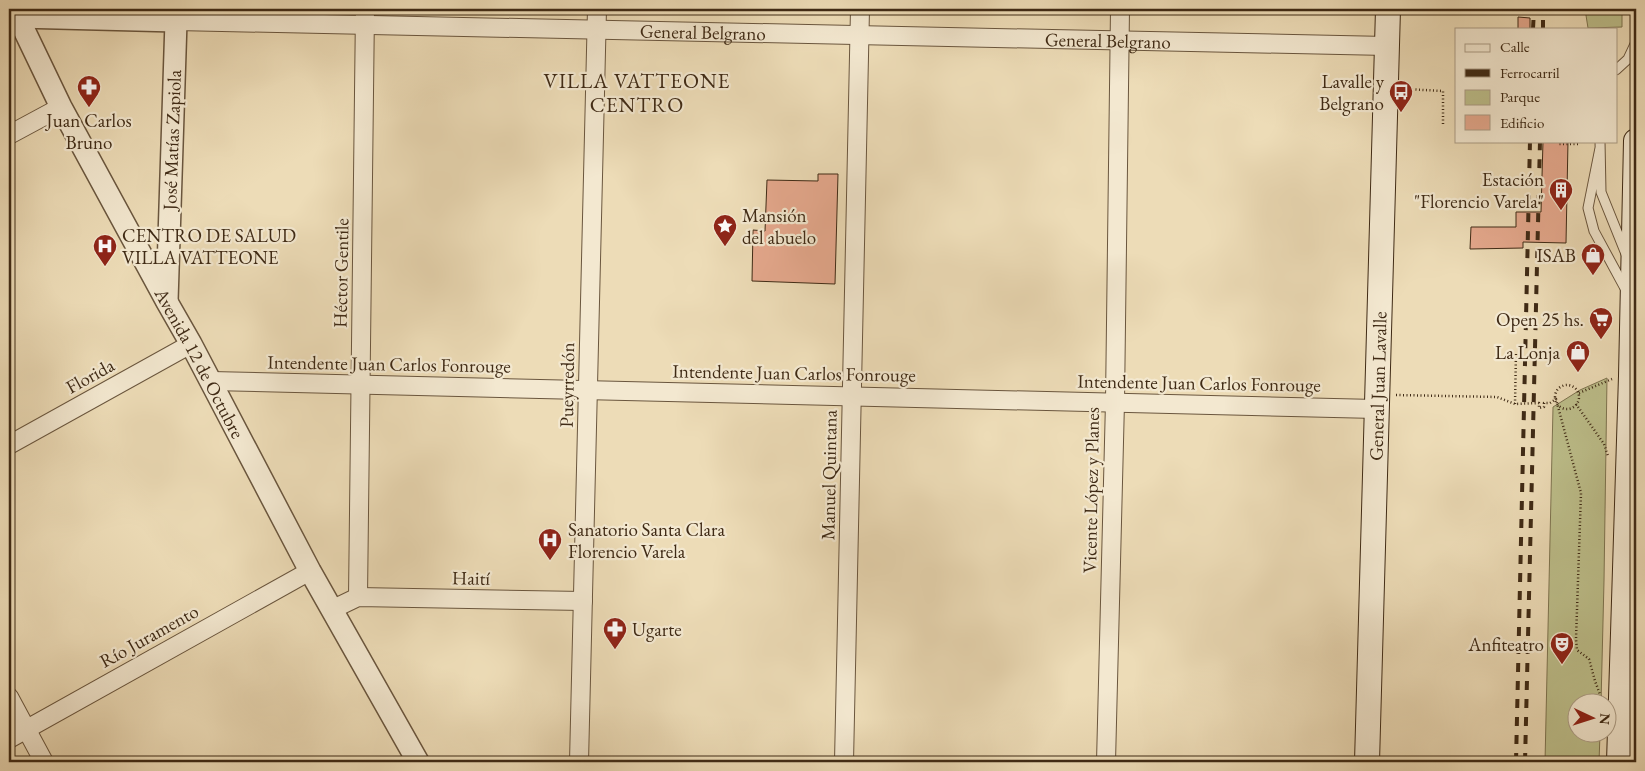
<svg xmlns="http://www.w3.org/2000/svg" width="1645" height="771" font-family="'EB Garamond',serif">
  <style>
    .green { fill: #bdbf8b; stroke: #7e7450 }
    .building { fill: #e6a98e; stroke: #3f2a15 }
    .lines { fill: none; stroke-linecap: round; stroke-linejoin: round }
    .service-casing { stroke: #6a563e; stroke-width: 11 }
    .minor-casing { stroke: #6a563e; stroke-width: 20 }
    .tertiary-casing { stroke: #6a563e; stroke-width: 24 }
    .secondary-casing { stroke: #3f2a15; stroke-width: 26 }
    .path { stroke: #3f2a15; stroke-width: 2.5; stroke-dasharray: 1 2.5; stroke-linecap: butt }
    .service { stroke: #f3e8d0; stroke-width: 9 }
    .minor { stroke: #f3e8d0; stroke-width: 18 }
    .tertiary { stroke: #f3e8d0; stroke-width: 21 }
    .secondary { stroke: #f3e8d0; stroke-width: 24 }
    .rail { stroke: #3f2a15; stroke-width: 4; stroke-dasharray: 9 9; stroke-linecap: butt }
    .labels { text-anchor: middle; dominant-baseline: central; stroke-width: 4.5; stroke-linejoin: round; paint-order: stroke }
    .street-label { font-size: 19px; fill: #3f2a15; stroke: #f3e8d0 }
    .poi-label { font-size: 19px; fill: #3f2a15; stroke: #f3e8d0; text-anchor: end }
    .quarter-label { font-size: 21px; letter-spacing: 1px; fill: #3f2a15; stroke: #f3e8d0 }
  </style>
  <rect width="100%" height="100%" fill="#eddcb7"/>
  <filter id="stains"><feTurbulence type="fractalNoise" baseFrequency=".004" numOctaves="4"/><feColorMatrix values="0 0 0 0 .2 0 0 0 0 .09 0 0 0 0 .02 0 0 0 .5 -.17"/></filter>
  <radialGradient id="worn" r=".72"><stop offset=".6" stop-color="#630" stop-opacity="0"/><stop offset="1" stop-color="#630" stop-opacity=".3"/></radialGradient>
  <path class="green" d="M1585,9H1622V27L1588,28Z
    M1607,378L1604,581L1601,703L1578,704V734H1600L1599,762H1545L1553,407L1580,390Z"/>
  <path class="building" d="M1518,17L1530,18V29H1518Z
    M1543,141H1568L1566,243L1523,242V248L1470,249L1471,227H1516V212H1541Z
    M818,174H838L835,284L752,281L753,230L765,231L767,180L818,181Z"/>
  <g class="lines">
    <g class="service-casing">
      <path id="service" d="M1616,70L1628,59L1636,42
        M1600,141L1601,192L1626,254
        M1600,148L1588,208L1594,231L1627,292"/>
    </g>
    <g class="minor-casing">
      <g id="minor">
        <path id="s1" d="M176,9V21L1387,46"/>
        <path d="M9,135L61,107"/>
        <path d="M211,381L1376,409"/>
        <path d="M9,445L191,344"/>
        <path d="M358,597L365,9"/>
        <path d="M331,610L358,597L583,601"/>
        <path d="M9,697L44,762"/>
        <path d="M9,739L310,571"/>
        <path d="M579,762L597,9"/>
        <path d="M844,762L860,9"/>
        <path d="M1106,762L1115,402L1120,9"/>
      </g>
    </g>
    <g class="tertiary-casing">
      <g id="tertiary">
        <path id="s2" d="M14,9L61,107L167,302L191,344L310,571L418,762"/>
        <path d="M18,17L176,21L167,301"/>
      </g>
    </g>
    <g class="secondary-casing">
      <g id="secondary">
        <path id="s3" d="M1367,762L1388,9"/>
        <path d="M1619,762L1631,376L1636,141"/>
      </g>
    </g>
    <path class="path" d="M1405,89L1443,91V124
      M1559,141V144H1580
      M1555 397a12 12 0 1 1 24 0a12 12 0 1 1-24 0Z
      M1579,393L1612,379
      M1396,395L1497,397L1515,404L1539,403V408L1544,407V403H1550L1556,399L1581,493L1576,639L1577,650L1589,659L1595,681L1601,697
      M1515,404L1516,353
      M1576,404L1604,444L1608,456"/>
    <use href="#service" class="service"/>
    <use href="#minor" class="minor"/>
    <use href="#tertiary" class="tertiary"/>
    <use href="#secondary" class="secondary"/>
    <path class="rail" d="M1533,29L1534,9
      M1543,29V9
      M1516,762L1530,141
      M1525,762L1540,141"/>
  </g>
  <defs>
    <g id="pharmacy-pin" transform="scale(1.25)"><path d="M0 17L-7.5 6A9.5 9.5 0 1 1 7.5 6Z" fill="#8f2418" stroke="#f3e8d0"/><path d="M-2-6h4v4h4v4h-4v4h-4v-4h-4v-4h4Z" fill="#fff"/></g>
    <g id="bus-pin" transform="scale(1.25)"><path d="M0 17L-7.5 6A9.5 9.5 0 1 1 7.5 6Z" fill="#8f2418" stroke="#f3e8d0"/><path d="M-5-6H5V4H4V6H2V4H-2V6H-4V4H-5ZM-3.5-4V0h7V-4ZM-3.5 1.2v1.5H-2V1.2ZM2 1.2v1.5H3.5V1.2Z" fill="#fff"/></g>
    <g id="building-pin" transform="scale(1.25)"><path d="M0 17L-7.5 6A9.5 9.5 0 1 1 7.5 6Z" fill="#8f2418" stroke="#f3e8d0"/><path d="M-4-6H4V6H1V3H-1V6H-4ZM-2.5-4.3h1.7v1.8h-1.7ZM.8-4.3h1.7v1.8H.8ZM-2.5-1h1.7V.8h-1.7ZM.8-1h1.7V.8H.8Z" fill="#fff"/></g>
    <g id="sight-pin" transform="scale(1.25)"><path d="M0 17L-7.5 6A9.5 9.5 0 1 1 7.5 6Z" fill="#8f2418" stroke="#f3e8d0"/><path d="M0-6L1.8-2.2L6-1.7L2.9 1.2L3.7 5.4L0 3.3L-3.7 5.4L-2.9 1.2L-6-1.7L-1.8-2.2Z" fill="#fff"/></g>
    <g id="hospital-pin" transform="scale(1.25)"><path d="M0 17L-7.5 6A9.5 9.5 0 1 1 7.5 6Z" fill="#8f2418" stroke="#f3e8d0"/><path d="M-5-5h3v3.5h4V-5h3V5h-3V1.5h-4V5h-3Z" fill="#fff"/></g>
    <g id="shop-pin" transform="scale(1.25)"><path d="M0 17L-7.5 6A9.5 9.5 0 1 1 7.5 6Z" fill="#8f2418" stroke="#f3e8d0"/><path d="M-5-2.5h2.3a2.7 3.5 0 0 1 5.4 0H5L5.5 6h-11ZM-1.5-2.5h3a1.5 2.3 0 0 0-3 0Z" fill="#fff"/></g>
    <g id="supermarket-pin" transform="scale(1.25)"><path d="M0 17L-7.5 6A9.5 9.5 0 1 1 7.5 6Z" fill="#8f2418" stroke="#f3e8d0"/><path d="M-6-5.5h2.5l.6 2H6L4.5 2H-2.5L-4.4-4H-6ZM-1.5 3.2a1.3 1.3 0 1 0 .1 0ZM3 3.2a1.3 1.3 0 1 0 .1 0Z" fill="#fff"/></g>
    <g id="theatre-pin" transform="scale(1.25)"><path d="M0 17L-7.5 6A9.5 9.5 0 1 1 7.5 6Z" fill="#8f2418" stroke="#f3e8d0"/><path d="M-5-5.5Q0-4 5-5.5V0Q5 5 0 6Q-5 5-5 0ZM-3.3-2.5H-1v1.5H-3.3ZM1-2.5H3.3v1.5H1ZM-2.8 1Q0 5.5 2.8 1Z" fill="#fff"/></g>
  </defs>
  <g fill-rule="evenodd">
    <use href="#pharmacy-pin" x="89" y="87"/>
    <use href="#bus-pin" x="1401" y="92"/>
    <use href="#building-pin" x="1561" y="190"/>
    <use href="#sight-pin" x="725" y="226"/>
    <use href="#hospital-pin" x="105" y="246"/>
    <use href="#shop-pin" x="1593" y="255"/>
    <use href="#supermarket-pin" x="1601" y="319"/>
    <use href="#shop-pin" x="1578" y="352"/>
    <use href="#hospital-pin" x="550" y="540"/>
    <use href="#pharmacy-pin" x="615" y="629"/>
    <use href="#theatre-pin" x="1562" y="644"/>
  </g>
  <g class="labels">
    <g class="street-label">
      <text stroke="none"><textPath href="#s1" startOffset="539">General Belgrano</textPath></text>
      <text stroke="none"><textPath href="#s1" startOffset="944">General Belgrano</textPath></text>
      <text transform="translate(172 140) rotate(-88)">José Matías Zapiola</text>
      <text transform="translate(341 273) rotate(-89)">Héctor Gentile</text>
      <text stroke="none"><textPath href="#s2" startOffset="400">Avenida 12 de Octubre</textPath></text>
      <text transform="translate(389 364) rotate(1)">Intendente Juan Carlos Fonrouge</text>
      <text transform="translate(794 373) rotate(1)">Intendente Juan Carlos Fonrouge</text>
      <text transform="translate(90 376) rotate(-29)">Florida</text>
      <text transform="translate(1199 383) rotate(1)">Intendente Juan Carlos Fonrouge</text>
      <text transform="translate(567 385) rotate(-89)">Pueyrredón</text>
      <text stroke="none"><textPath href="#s3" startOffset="376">General Juan Lavalle</textPath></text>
      <text transform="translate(829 475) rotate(-89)">Manuel Quintana</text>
      <text transform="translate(1091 490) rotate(-89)">Vicente López y Planes</text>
      <text transform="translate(471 578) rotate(1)">Haití</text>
      <text transform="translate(149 636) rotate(-29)">Río Juramento</text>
    </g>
    <g class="poi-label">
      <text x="1384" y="81">Lavalle y<tspan x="1384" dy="22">Belgrano</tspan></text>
      <text x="89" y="120" text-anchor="middle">Juan Carlos<tspan x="89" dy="22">Bruno</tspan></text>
      <text x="1544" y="179">Estación<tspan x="1544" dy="22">"Florencio Varela"</tspan></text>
      <text x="742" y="215" text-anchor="start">Mansión<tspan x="742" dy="22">del abuelo</tspan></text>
      <text x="122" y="235" text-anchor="start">CENTRO DE SALUD<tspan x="122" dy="22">VILLA VATTEONE</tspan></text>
      <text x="1576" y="255">ISAB</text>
      <text x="1584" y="319">Open 25 hs.</text>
      <text x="1560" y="352">La Lonja</text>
      <text x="568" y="529" text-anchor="start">Sanatorio Santa Clara<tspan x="568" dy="22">Florencio Varela</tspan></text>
      <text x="632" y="629" text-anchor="start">Ugarte</text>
      <text x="1544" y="644">Anfiteatro</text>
    </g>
    <g class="quarter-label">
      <text x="637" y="80">VILLA VATTEONE<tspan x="637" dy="24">CENTRO</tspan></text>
    </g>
  </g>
  <rect width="1645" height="771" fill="none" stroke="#eddcb7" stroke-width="30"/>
  <rect x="10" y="10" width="1625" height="751" fill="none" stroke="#3f2a15" stroke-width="2.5"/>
  <rect x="15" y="15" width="1615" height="741" fill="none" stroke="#3f2a15"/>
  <rect x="1455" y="28" width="162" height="115" fill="#f3e8d0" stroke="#ab9c85"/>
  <rect x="1465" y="44" width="25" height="8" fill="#f3e8d0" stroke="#ab9c85"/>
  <text x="1500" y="52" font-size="15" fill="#3f2a15">Calle</text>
  <rect x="1465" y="69" width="25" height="8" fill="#3f2a15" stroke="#ab9c85"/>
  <text x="1500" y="78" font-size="15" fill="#3f2a15">Ferrocarril</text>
  <rect x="1465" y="90" width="25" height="15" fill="#bdbf8b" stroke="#ab9c85"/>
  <text x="1500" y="102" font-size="15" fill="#3f2a15">Parque</text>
  <rect x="1465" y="115" width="25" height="15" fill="#e6a98e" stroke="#ab9c85"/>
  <text x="1500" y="128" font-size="15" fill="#3f2a15">Edificio</text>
  <g transform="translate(1592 718) rotate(94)"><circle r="24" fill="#f3e8d0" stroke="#ab9c85"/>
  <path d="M0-4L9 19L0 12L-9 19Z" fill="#8f2418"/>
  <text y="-8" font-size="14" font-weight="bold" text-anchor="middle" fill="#3f2a15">N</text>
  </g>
  <rect width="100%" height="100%" filter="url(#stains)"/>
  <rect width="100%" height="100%" fill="url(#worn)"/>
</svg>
